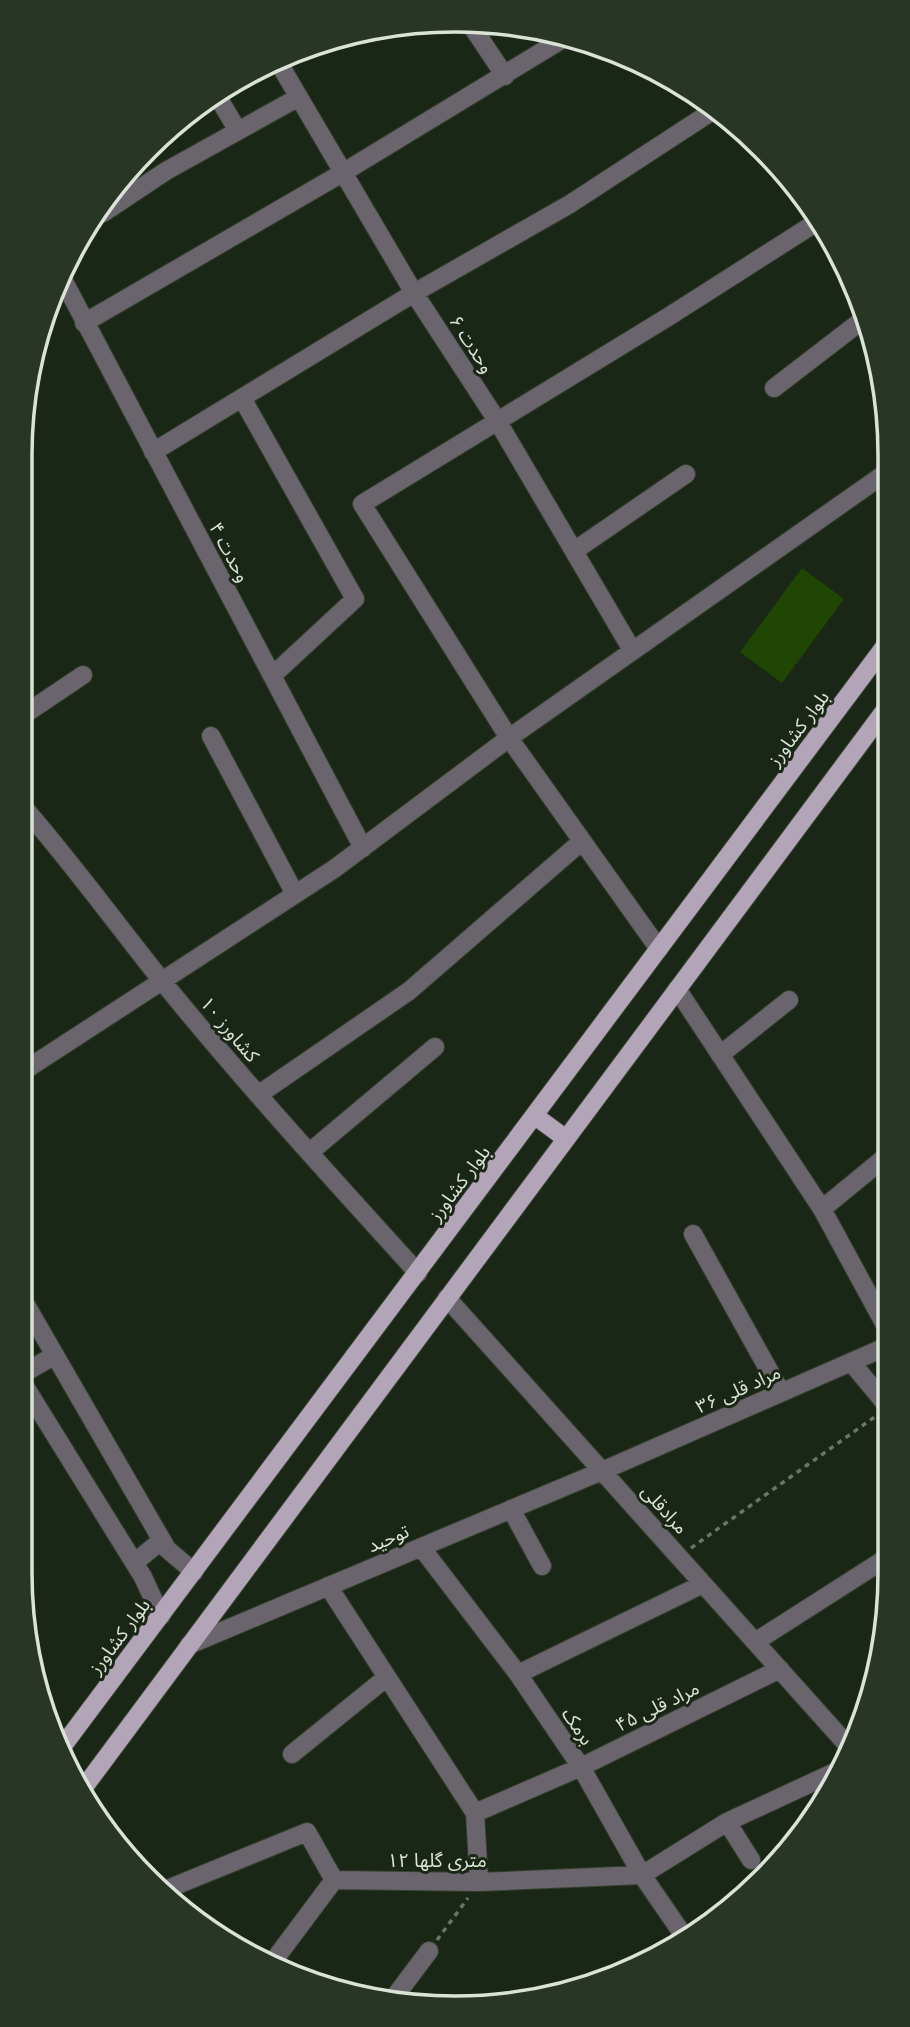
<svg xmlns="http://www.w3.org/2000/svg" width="910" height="2027" font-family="'Open Sans','Noto Sans Arabic',sans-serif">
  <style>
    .green { fill: #1f4602 }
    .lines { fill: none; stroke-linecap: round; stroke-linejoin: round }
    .minor-casing { stroke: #364131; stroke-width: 20 }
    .major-casing { stroke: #364131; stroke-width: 20 }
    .path { stroke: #6b7567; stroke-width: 3.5; stroke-dasharray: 5 5; stroke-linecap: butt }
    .minor { stroke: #6a646d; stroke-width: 18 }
    .major { stroke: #b2a5b7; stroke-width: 18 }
    .labels { text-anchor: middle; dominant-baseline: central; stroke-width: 6; stroke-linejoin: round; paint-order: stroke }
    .street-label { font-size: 19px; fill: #dbe2d7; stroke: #1b2716 }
    .rim { fill: none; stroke: #dbe2d7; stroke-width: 3.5 }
  </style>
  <rect width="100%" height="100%" fill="#1b2716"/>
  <path class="green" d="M802,568L844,599L782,683L740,652Z"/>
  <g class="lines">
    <g class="minor-casing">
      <path id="minor" d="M469,22L505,76
        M277,60L414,293L498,422L632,650
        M219,99L238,131
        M103,213L166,171L299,97
        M61,276L363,848
        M84,323L344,172L561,40
        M774,388L865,318
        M242,398L355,599L272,676
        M153,452L414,293L570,204L714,110
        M574,551L686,474
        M19,718L83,675
        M211,736L295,894
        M19,802C70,860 114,921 162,981C244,1082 331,1177 418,1273
        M659,949L509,738L362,504L668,317L809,227
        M677,989L822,1209L890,1334
        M720,1055L789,1000
        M19,1074L334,869L509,738L887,472
        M258,1095L409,991L581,842
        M310,1152L435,1047
        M822,1209L889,1154
        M693,1234L781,1392
        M19,1293L167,1549L194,1572
        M447,1298L851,1749
        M851,1362L890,1409
        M19,1376L55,1355
        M19,1377L143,1577L161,1616
        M511,1509L542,1566
        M421,1547L518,1674L581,1767L642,1875L686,1939
        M134,1563L162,1540
        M328,1586L475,1813L479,1882
        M755,1642L891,1555
        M189,1645L602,1471L890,1345
        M518,1674L703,1584
        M292,1754L387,1677
        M475,1813L581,1767L780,1669
        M727,1822L751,1860
        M165,1890L307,1832L334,1880
        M272,1963L334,1880L479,1882L642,1875L727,1822L837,1771
        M393,1999L429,1951"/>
    </g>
    <g class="major-casing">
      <path id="major" d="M535,1116L565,1138
        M62,1747L888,642
        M85,1786L888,706"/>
    </g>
    <path class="path" d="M691,1548L876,1416
      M437,1940L468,1898"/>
    <use href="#minor" class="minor"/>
    <use href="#major" class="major"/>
  </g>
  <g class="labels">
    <g class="street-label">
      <text transform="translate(472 344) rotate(57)">وحدت ۶</text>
      <text transform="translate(230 552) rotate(62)">وحدت ۴</text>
      <text transform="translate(798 728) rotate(-53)">بلوار کشاورز</text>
      <text transform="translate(230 1029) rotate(50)">کشاورز ۱۰</text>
      <text transform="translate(459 1183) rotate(-53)">بلوار کشاورز</text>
      <text transform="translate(738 1389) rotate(-24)">مراد قلی ۳۶</text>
      <text transform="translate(665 1509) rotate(48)">مرادقلی</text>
      <text transform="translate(388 1538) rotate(-23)">توحید</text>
      <text transform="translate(119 1636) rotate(-53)">بلوار کشاورز</text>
      <text transform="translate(657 1706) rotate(-26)">مراد قلی ۴۵</text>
      <text transform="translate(578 1726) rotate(56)">برمک</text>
      <text x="437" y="1860">۱۲ متری گلها</text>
    </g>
  </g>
  <path d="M0 0H910V2027H0ZM455 32H455A423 423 0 0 1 878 455V1573A423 423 0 0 1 455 1996H455A423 423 0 0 1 32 1573V455A423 423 0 0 1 455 32Z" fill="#2a3625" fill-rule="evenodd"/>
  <path class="rim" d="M455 32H455A423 423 0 0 1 878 455V1573A423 423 0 0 1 455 1996H455A423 423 0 0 1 32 1573V455A423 423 0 0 1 455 32Z"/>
</svg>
